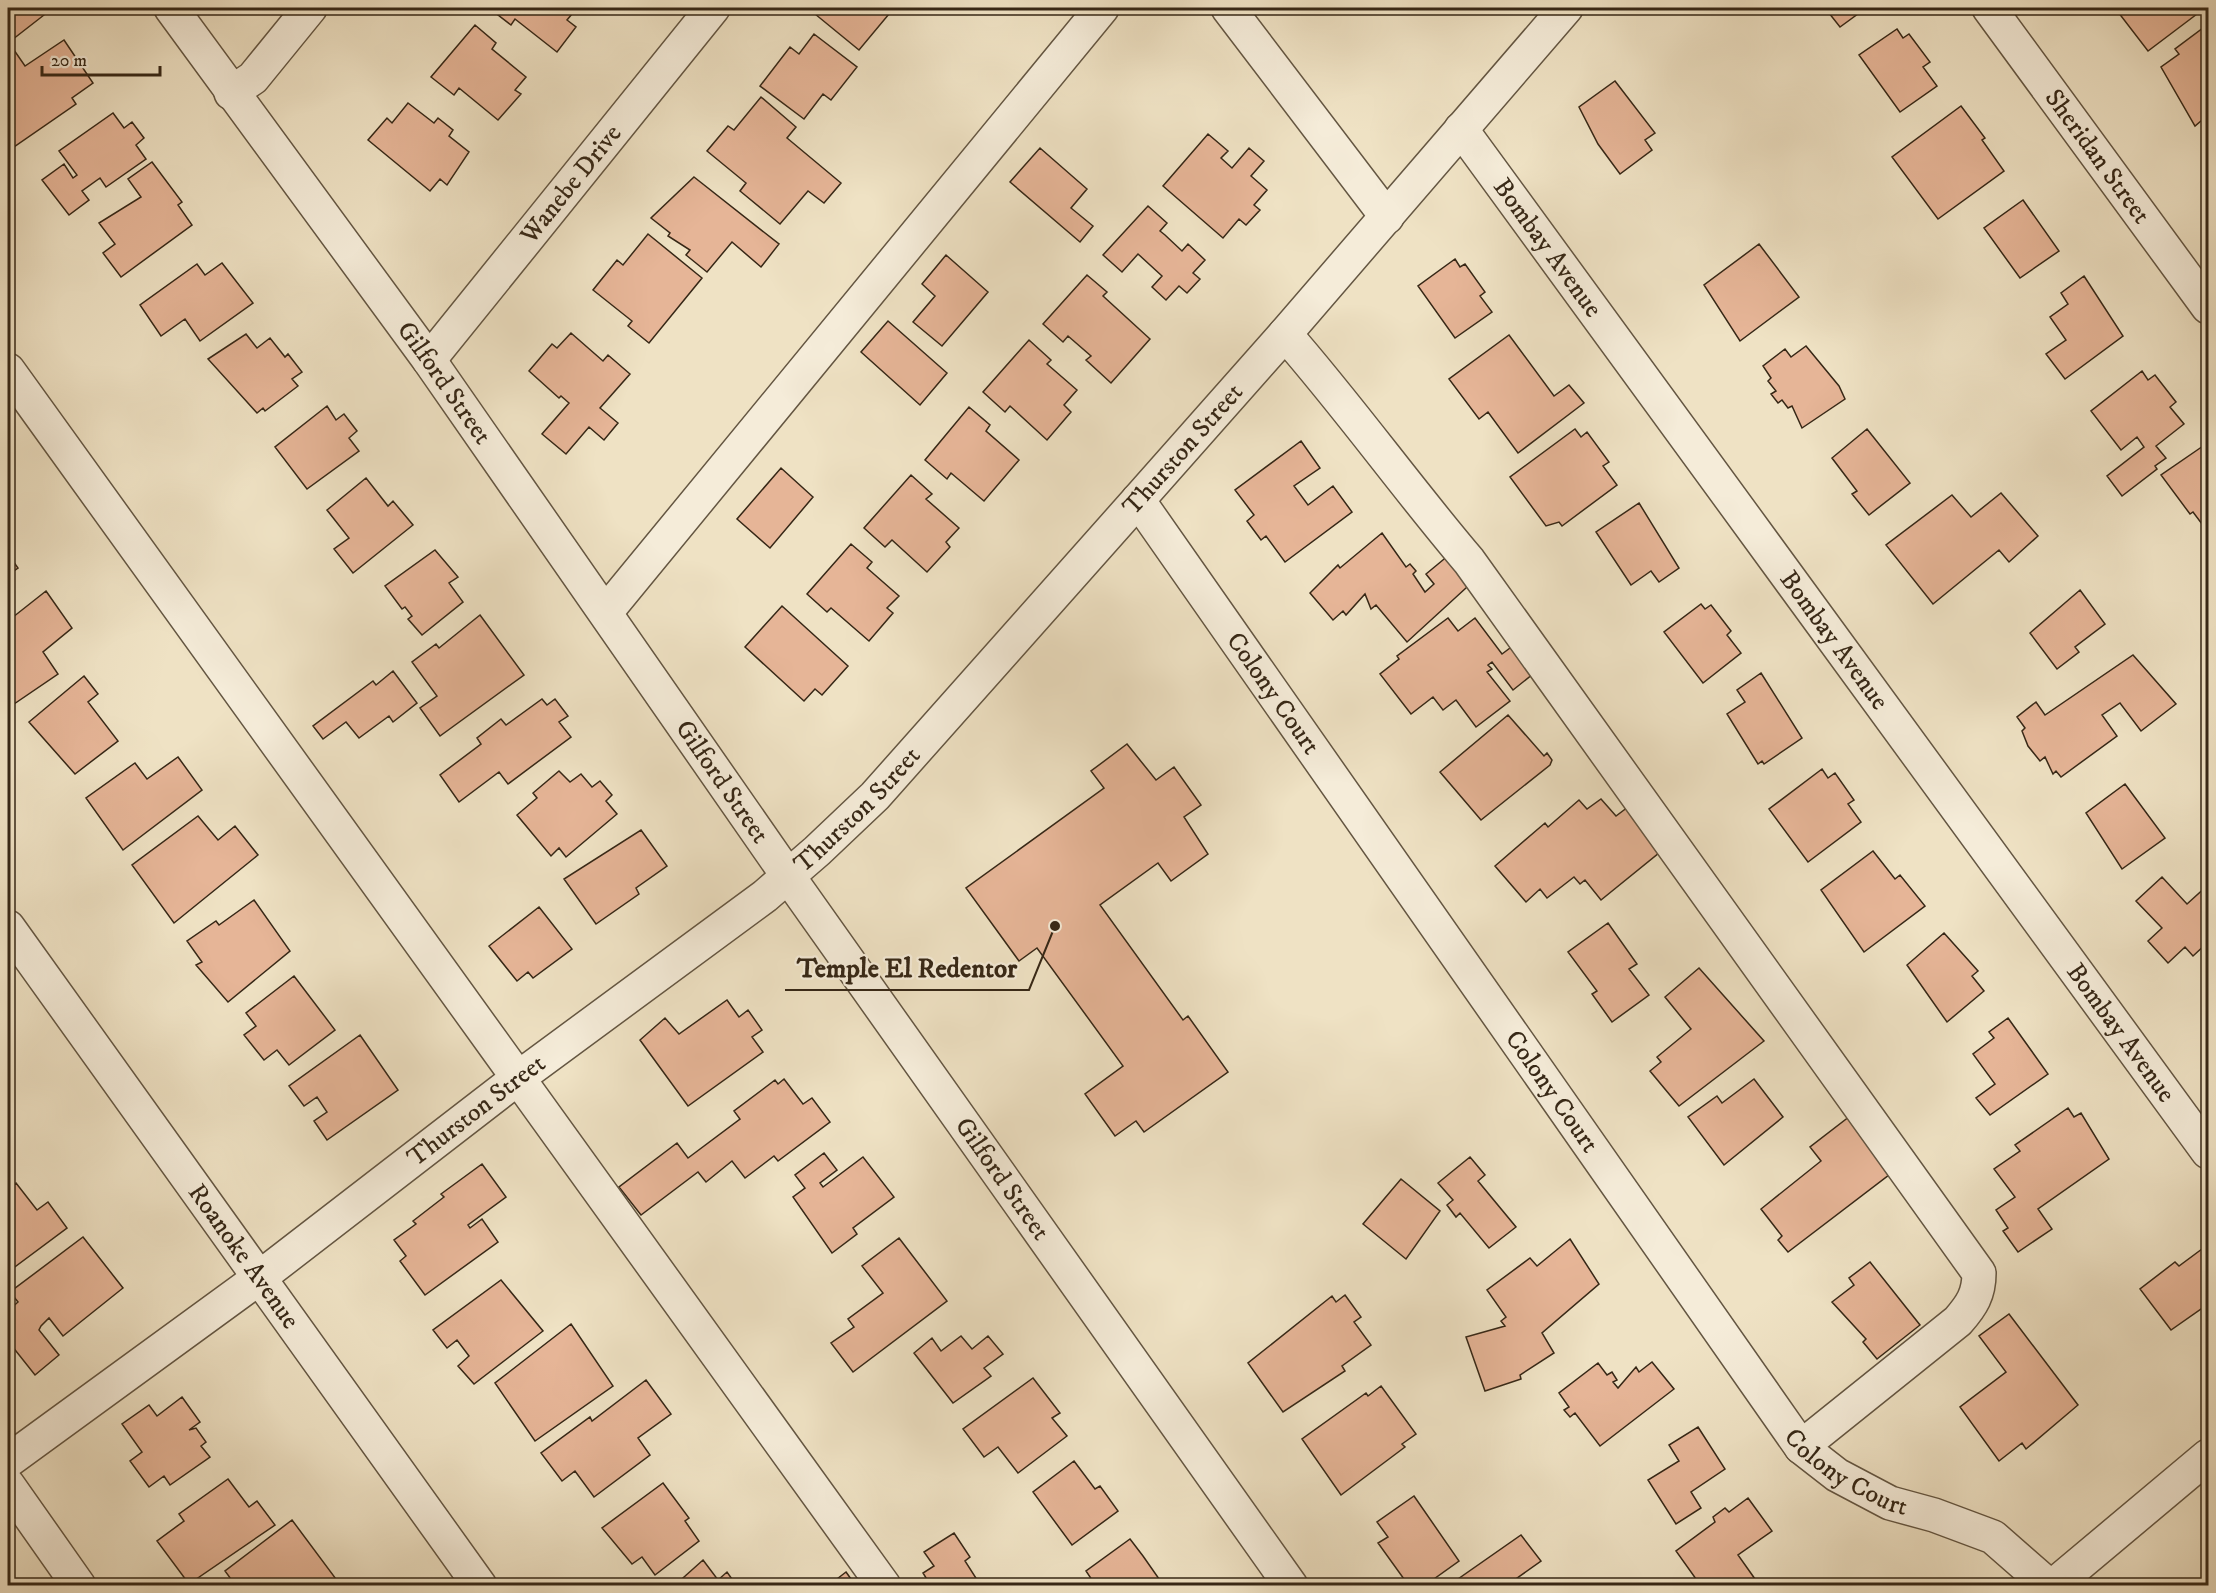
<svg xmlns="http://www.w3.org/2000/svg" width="2216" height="1593" font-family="'IM FELL DW Pica',serif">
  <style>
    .building { fill: #e6b597; stroke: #362716; stroke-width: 1.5 }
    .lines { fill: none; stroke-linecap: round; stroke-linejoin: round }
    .minor-casing { stroke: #645642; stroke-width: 36 }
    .minor { stroke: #f5ecd9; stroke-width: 33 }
    .labels { text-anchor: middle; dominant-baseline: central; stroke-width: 4.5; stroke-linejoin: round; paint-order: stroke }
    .street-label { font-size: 26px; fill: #362716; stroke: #f5ecd9 }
    .leader { fill: none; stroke: #362716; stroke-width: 2 }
    .callout-dot { fill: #362716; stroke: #f5ecd9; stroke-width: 2 }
    .callout-label { font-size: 27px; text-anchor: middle; font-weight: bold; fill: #362716; stroke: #f5ecd9; stroke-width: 4.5; stroke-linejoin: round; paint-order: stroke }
  </style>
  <rect width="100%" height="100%" fill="#efe2c4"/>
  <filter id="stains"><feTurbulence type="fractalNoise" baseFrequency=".00333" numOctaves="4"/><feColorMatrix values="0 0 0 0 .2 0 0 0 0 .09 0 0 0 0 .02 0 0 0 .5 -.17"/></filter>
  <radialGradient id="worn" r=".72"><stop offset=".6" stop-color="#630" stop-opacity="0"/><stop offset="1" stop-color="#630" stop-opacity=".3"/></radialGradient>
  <path class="building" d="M8,8H38L44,15L8,43Z
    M489,8H577L567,20L576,27L557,52L515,19L511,25Z
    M820,8H894L859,50L815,14Z
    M1825,8H1866L1840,27Z
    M2105,8H2198L2201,11L2148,51L2115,8L2109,12Z
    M475,25L496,43L492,49L526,77L515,90L521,94L498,120L459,88L454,95L431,77Z
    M2207,25L2208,115L2195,126L2161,67L2179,54L2175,49Z
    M1897,29L1903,38L1909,34L1930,62L1923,67L1937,86L1900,112L1859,55Z
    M814,34L857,67L831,100L823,94L804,119L760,86L790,47L799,54Z
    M64,40L93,83L72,98L76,104L8,151V54L14,50L25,66Z
    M1615,81L1655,133L1645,140L1652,150L1620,174L1598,144L1579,107Z
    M761,97L796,127L787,138L841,183L824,203L808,191L780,224L740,191L746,183L707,151L728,126L734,130Z
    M408,103L434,123L438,118L453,130L449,136L469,152L447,185L440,179L430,191L368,140L387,118L392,123Z
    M1961,106L1985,138L1982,140L2004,171L1938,219L1892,157Z
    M113,113L124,128L132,122L144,138L136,145L146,159L106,187L100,178L82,191L89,200L69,215L42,180L64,164L73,178L77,175L59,151Z
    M1208,134L1228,151L1221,158L1232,168L1249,148L1264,161L1251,176L1267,190L1254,205L1260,210L1246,225L1239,219L1223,238L1163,186Z
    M1040,148L1087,189L1071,208L1093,226L1080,242L1010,182Z
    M152,162L182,202L178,205L192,225L121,277L103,253L115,244L99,223L141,197L128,179Z
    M694,177L779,244L761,267L732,242L707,272L686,255L690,250L668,236L670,233L651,218Z
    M2023,200L2059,251L2020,278L1984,228Z
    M1148,206L1167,223L1160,231L1165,235L1182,251L1188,244L1205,260L1193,273L1200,279L1187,293L1179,286L1166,300L1152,287L1162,276L1138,254L1122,272L1103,255Z
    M648,234L702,278L649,343L628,326L632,321L593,290L617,260L623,265Z
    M1759,244L1799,297L1740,341L1704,285Z
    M946,255L988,292L942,346L913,322L935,296L922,284Z
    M1455,259L1460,267L1465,264L1485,292L1480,296L1492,312L1455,338L1418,286Z
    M222,263L253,303L200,341L185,319L161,336L140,305L197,264L205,275Z
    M1087,275L1107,292L1103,296L1150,339L1111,383L1086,360L1091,356L1068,336L1063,342L1043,324Z
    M2084,276L2123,336L2065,379L2046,354L2066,340L2050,317L2068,304L2061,293Z
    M888,321L947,373L920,405L861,352Z
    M571,333L603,361L608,355L630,374L600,408L618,423L604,440L589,427L566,454L542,434L569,403L561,396L559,398L529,371L552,344L557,348Z
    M246,334L257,348L270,338L285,357L288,354L302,372L292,379L298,386L265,411L263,408L257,413L208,359Z
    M1509,335L1554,396L1569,385L1584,403L1518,453L1488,412L1479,419L1449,379Z
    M1029,340L1051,360L1047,364L1077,390L1064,405L1071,412L1047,440L1010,406L1005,412L983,392Z
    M1806,346L1839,386L1845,399L1802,428L1792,406L1788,408L1782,400L1778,403L1771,394L1776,391L1768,381L1771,378L1763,366L1785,349L1791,357Z
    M2142,371L2148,380L2155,375L2176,402L2170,407L2184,424L2156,446L2166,458L2155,466L2157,469L2122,496L2107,476L2144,447L2137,437L2121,450L2091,411Z
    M327,406L336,420L344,414L357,431L349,438L359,451L307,489L275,447Z
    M969,407L990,425L986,431L1019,460L984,501L951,473L947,479L925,460Z
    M1575,429L1581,437L1587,432L1609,462L1603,466L1617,485L1562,526L1559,522L1546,526L1510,477Z
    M1867,429L1910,483L1869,515L1852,494L1857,491L1832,458Z
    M1301,441L1320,468L1294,486L1308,505L1333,486L1352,512L1285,562L1266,536L1261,540L1247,521L1254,515L1235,490Z
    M2206,444L2208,448V532L2193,512L2190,514L2161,475Z
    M781,468L813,497L770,548L737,519Z
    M911,475L932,494L926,499L959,528L946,542L950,547L927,572L892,540L885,547L864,528Z
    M366,478L388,506L393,501L413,525L353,573L334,549L349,538L327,510Z
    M2001,493L2038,536L2009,562L1999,550L1933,604L1886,545L1952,495L1971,517Z
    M1639,503L1679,568L1659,582L1651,571L1631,585L1596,532Z
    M1382,533L1406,567L1410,564L1416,571L1413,574L1425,592L1434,584L1426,574L1455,550L1478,577L1407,642L1376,605L1371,609L1365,594L1346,615L1343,611L1333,620L1310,593L1338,565L1340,568Z
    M851,544L872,562L867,568L899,596L887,608L893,613L869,641L831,608L827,612L807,594Z
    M435,550L458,577L449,583L463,602L422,635L408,619L412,616L405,607L402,609L385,586Z
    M8,554L18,568L8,575Z
    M2080,590L2105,624L2075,647L2079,652L2057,669L2030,633Z
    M46,591L72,628L43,652L58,674L14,704L8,694V681L12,678L8,672V621Z
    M1701,604L1705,609L1711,605L1731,631L1727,635L1741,653L1703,683L1664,632Z
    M782,606L848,666L822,695L815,689L804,701L745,647Z
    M480,615L524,675L440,736L420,708L437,696L412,662L436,644L439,648Z
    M1448,618L1458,631L1475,618L1502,654L1522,639L1543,666L1513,690L1492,662L1488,665L1492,669L1487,672L1510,701L1476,727L1456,700L1443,710L1433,697L1411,714L1380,674L1399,659L1397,656Z
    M2133,655L2176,704L2141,731L2120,703L2102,715L2117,736L2061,777L2056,771L2053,774L2045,757L2040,761L2028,746L2022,731L2025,728L2017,717L2036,702L2045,715Z
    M393,671L417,703L393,722L389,716L359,738L346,722L323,739L313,726L373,681L376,685Z
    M1761,673L1802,738L1764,764L1762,761L1758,764L1727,714L1745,702L1737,690Z
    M84,676L98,694L88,702L118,741L75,774L29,722Z
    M542,699L547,705L555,699L568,716L559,722L571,737L508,784L499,772L459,802L440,775L481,744L477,738L501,719L506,725Z
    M1508,715L1544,756L1547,753L1552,760L1550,765L1481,820L1440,772Z
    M1127,744L1156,780L1174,767L1201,805L1184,817L1208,854L1171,881L1158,863L1100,905L1183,1020L1188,1016L1228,1072L1144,1132L1136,1121L1115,1136L1085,1094L1123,1066L1037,948L1019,961L966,888L1104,788L1091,771Z
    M178,757L202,790L123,850L86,798L135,763L147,779Z
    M1822,769L1828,778L1835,773L1854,800L1848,804L1861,822L1808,862L1769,809Z
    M559,771L570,782L581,774L592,787L600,781L612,795L606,801L617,814L566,857L559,848L551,856L517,815L537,798L533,793Z
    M2125,784L2165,838L2122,869L2086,813Z
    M1601,799L1616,816L1632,804L1665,848L1601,900L1585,880L1580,884L1574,877L1547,898L1540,889L1526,902L1495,866L1545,823L1548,827L1579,800L1587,809Z
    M198,816L218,840L235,826L258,855L174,923L132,865Z
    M641,830L667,866L636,888L639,894L596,924L564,879Z
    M1873,851L1895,879L1900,875L1925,906L1864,952L1821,890Z
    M2162,877L2187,904L2208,885V930L2204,933L2208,942L2193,956L2185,947L2168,963L2148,941L2162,928L2136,901Z
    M254,900L290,951L228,1002L196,965L202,962L187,941L216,921L219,925Z
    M539,907L572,949L533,978L528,972L517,981L489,946Z
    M1608,923L1637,964L1629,969L1649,995L1612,1022L1592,994L1597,991L1568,952Z
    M1944,933L1978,971L1972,976L1984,991L1947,1022L1907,965Z
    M1699,968L1764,1041L1679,1106L1650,1071L1661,1062L1657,1057L1691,1029L1665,997Z
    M294,976L335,1030L289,1065L277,1050L264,1060L244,1035L256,1026L246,1013Z
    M727,1000L739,1017L748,1010L762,1030L752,1037L763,1052L688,1106L640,1040L665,1018L679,1034Z
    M2008,1018L2048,1074L1990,1115L1976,1098L1995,1084L1973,1054L1994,1038L1989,1032Z
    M360,1035L398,1090L327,1140L314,1121L327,1112L317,1097L304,1106L289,1086Z
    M784,1079L803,1104L812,1098L830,1122L778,1161L774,1156L745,1178L732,1161L706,1182L698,1172L641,1215L619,1187L677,1143L688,1158L740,1119L734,1111L775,1080L778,1084Z
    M1754,1079L1783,1117L1724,1165L1688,1117L1717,1096L1722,1103Z
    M2068,1108L2074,1117L2081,1113L2109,1159L2038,1209L2052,1229L2018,1252L2003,1231L2008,1228L1996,1210L2015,1197L1994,1169L2020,1151L2015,1145Z
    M1854,1113L1898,1168L1788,1252L1778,1240L1782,1236L1761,1209L1821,1161L1810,1147Z
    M824,1153L837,1170L820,1183L823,1187L863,1157L894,1197L853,1228L857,1234L832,1253L793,1197L805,1188L795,1175Z
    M1470,1157L1485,1175L1478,1181L1516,1227L1489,1248L1460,1213L1456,1217L1447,1205L1453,1200L1438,1183Z
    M482,1164L506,1197L468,1225L470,1228L482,1219L498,1242L425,1295L400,1261L406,1256L394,1240L416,1224L413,1221L444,1197L441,1194Z
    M1401,1179L1440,1211L1406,1259L1363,1224Z
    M16,1183L37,1210L48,1202L67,1228L8,1272V1190Z
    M83,1237L123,1288L63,1336L49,1318L41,1326L39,1330L59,1355L35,1375L8,1341V1311L18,1302L10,1292Z
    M899,1238L947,1301L853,1372L831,1343L854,1327L848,1319L883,1293L862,1266Z
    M1570,1239L1599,1284L1542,1333L1554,1353L1520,1375L1521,1379L1485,1391L1466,1337L1505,1326L1501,1321L1506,1317L1487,1290L1530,1258L1537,1266Z
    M2206,1246L2208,1249V1304L2171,1330L2140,1289L2175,1262L2179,1266Z
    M1870,1262L1920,1325L1877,1359L1863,1342L1866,1339L1832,1302L1854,1285L1849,1278Z
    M501,1280L543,1331L474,1384L458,1366L469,1356L457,1340L447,1348L433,1330Z
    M1345,1295L1361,1317L1354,1322L1371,1345L1342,1366L1345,1371L1283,1412L1248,1363L1332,1296L1336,1302Z
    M2009,1314L2078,1405L2026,1449L2022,1443L1999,1461L1960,1407L2006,1372L1979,1336Z
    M571,1324L613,1386L535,1441L495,1383Z
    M961,1336L972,1349L988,1336L1003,1354L984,1368L991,1376L953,1403L914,1353L932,1338L941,1351Z
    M1652,1362L1674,1389L1600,1446L1575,1413L1570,1417L1564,1410L1569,1407L1559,1393L1598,1363L1607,1375L1612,1372L1617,1380L1613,1382L1618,1388L1636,1367L1639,1372Z
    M1033,1378L1060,1413L1052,1418L1067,1436L1018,1473L998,1447L984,1457L963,1429Z
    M646,1380L671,1414L638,1438L650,1455L594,1497L575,1471L562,1481L541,1453L590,1417L592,1421Z
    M1381,1386L1416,1434L1402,1444L1405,1447L1341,1495L1302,1439L1366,1393L1368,1396Z
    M182,1397L200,1422L189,1430L196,1428L206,1442L201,1446L210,1457L170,1485L164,1476L149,1487L130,1461L142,1452L122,1424L149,1405L157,1416Z
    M1698,1427L1725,1469L1691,1492L1701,1508L1676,1524L1648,1480L1679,1461L1669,1445Z
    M1074,1461L1095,1489L1100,1486L1118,1511L1072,1545L1033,1492Z
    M228,1479L249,1507L257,1501L275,1525L189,1584L157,1541L184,1521L179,1514Z
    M663,1483L689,1518L685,1521L699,1541L655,1575L642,1557L632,1564L602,1528Z
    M1414,1496L1459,1561L1424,1586H1409L1378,1543L1388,1537L1377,1522Z
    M1748,1498L1772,1531L1738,1555L1755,1579L1747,1586H1701L1676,1551L1715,1522L1713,1517L1725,1508L1729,1512Z
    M292,1520L336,1579L327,1586H236L225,1571Z
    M954,1533L970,1557L965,1561L981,1586H931L923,1573L934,1566L924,1552Z
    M1521,1535L1541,1561L1513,1581L1516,1586H1448Z
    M1130,1539L1143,1556L1164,1586H1096L1086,1571Z
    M703,1560L718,1580L727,1572L737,1586H674Z
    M846,1572L856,1586H828Z"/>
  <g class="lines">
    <g class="minor-casing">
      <g id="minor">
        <path id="s1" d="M171,8L429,360L788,876L1291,1586"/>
        <path d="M1228,8L1387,217"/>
        <path id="s2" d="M1989,8L2208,307"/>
        <path d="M231,93L253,78L310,8"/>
        <path id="s3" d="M1461,129L2208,1152"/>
        <path d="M1285,334C1349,407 1406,487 1469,561L1979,1273C1979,1294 1972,1305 1958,1321L1801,1447"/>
        <path id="s4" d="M429,360L713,8"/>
        <path d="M8,370L884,1586"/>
        <path id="s5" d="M1138,500L1801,1447L1837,1475L1890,1503L1934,1515L1993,1537L2049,1586"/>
        <path d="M606,612L1102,8"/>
        <path id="s6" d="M8,927L480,1586"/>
        <path id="s7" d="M8,1461L259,1278L518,1078L765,896L817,851L875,796L1138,500L1285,334L1566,8"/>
        <path d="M8,1485L79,1586"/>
        <path d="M2053,1586L2208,1456"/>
      </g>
    </g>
    <use href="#minor" class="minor"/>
  </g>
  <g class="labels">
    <g class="street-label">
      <text stroke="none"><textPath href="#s2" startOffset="184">Sheridan Street</textPath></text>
      <text stroke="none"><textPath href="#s4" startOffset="226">Wanebe Drive</textPath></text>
      <text stroke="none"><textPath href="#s3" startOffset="147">Bombay Avenue</textPath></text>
      <text stroke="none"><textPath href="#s1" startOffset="464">Gilford Street</textPath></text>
      <text stroke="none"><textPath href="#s7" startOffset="1557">Thurston Street</textPath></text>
      <text stroke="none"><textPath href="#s3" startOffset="633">Bombay Avenue</textPath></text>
      <text stroke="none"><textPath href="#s5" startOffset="236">Colony Court</textPath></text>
      <text stroke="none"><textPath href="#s1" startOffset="950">Gilford Street</textPath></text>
      <text stroke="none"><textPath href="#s7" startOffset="1071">Thurston Street</textPath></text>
      <text stroke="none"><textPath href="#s3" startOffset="1119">Bombay Avenue</textPath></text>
      <text stroke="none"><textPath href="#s5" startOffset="722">Colony Court</textPath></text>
      <text stroke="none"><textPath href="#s7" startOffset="585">Thurston Street</textPath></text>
      <text stroke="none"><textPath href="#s1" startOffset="1436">Gilford Street</textPath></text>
      <text stroke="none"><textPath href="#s6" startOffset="405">Roanoke Avenue</textPath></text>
      <text stroke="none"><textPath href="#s5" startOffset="1208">Colony Court</textPath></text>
    </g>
  </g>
  <path class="leader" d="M1055 926L1029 990H785"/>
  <circle class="callout-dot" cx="1055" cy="926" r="6"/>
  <g class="callout-label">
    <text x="907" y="977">Temple El Redentor</text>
  </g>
  <rect width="2216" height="1593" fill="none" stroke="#efe2c4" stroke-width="30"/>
  <rect x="9" y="9" width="2198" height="1575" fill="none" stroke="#362716" stroke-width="3"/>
  <rect x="15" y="15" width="2186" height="1563" fill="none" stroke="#362716" stroke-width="1.5"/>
  <path d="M42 66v9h118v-9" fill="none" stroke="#362716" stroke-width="3"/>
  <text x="51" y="66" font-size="18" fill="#362716" stroke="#f5ecd9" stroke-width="4.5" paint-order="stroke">20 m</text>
  <rect width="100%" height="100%" filter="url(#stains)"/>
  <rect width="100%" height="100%" fill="url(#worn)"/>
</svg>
